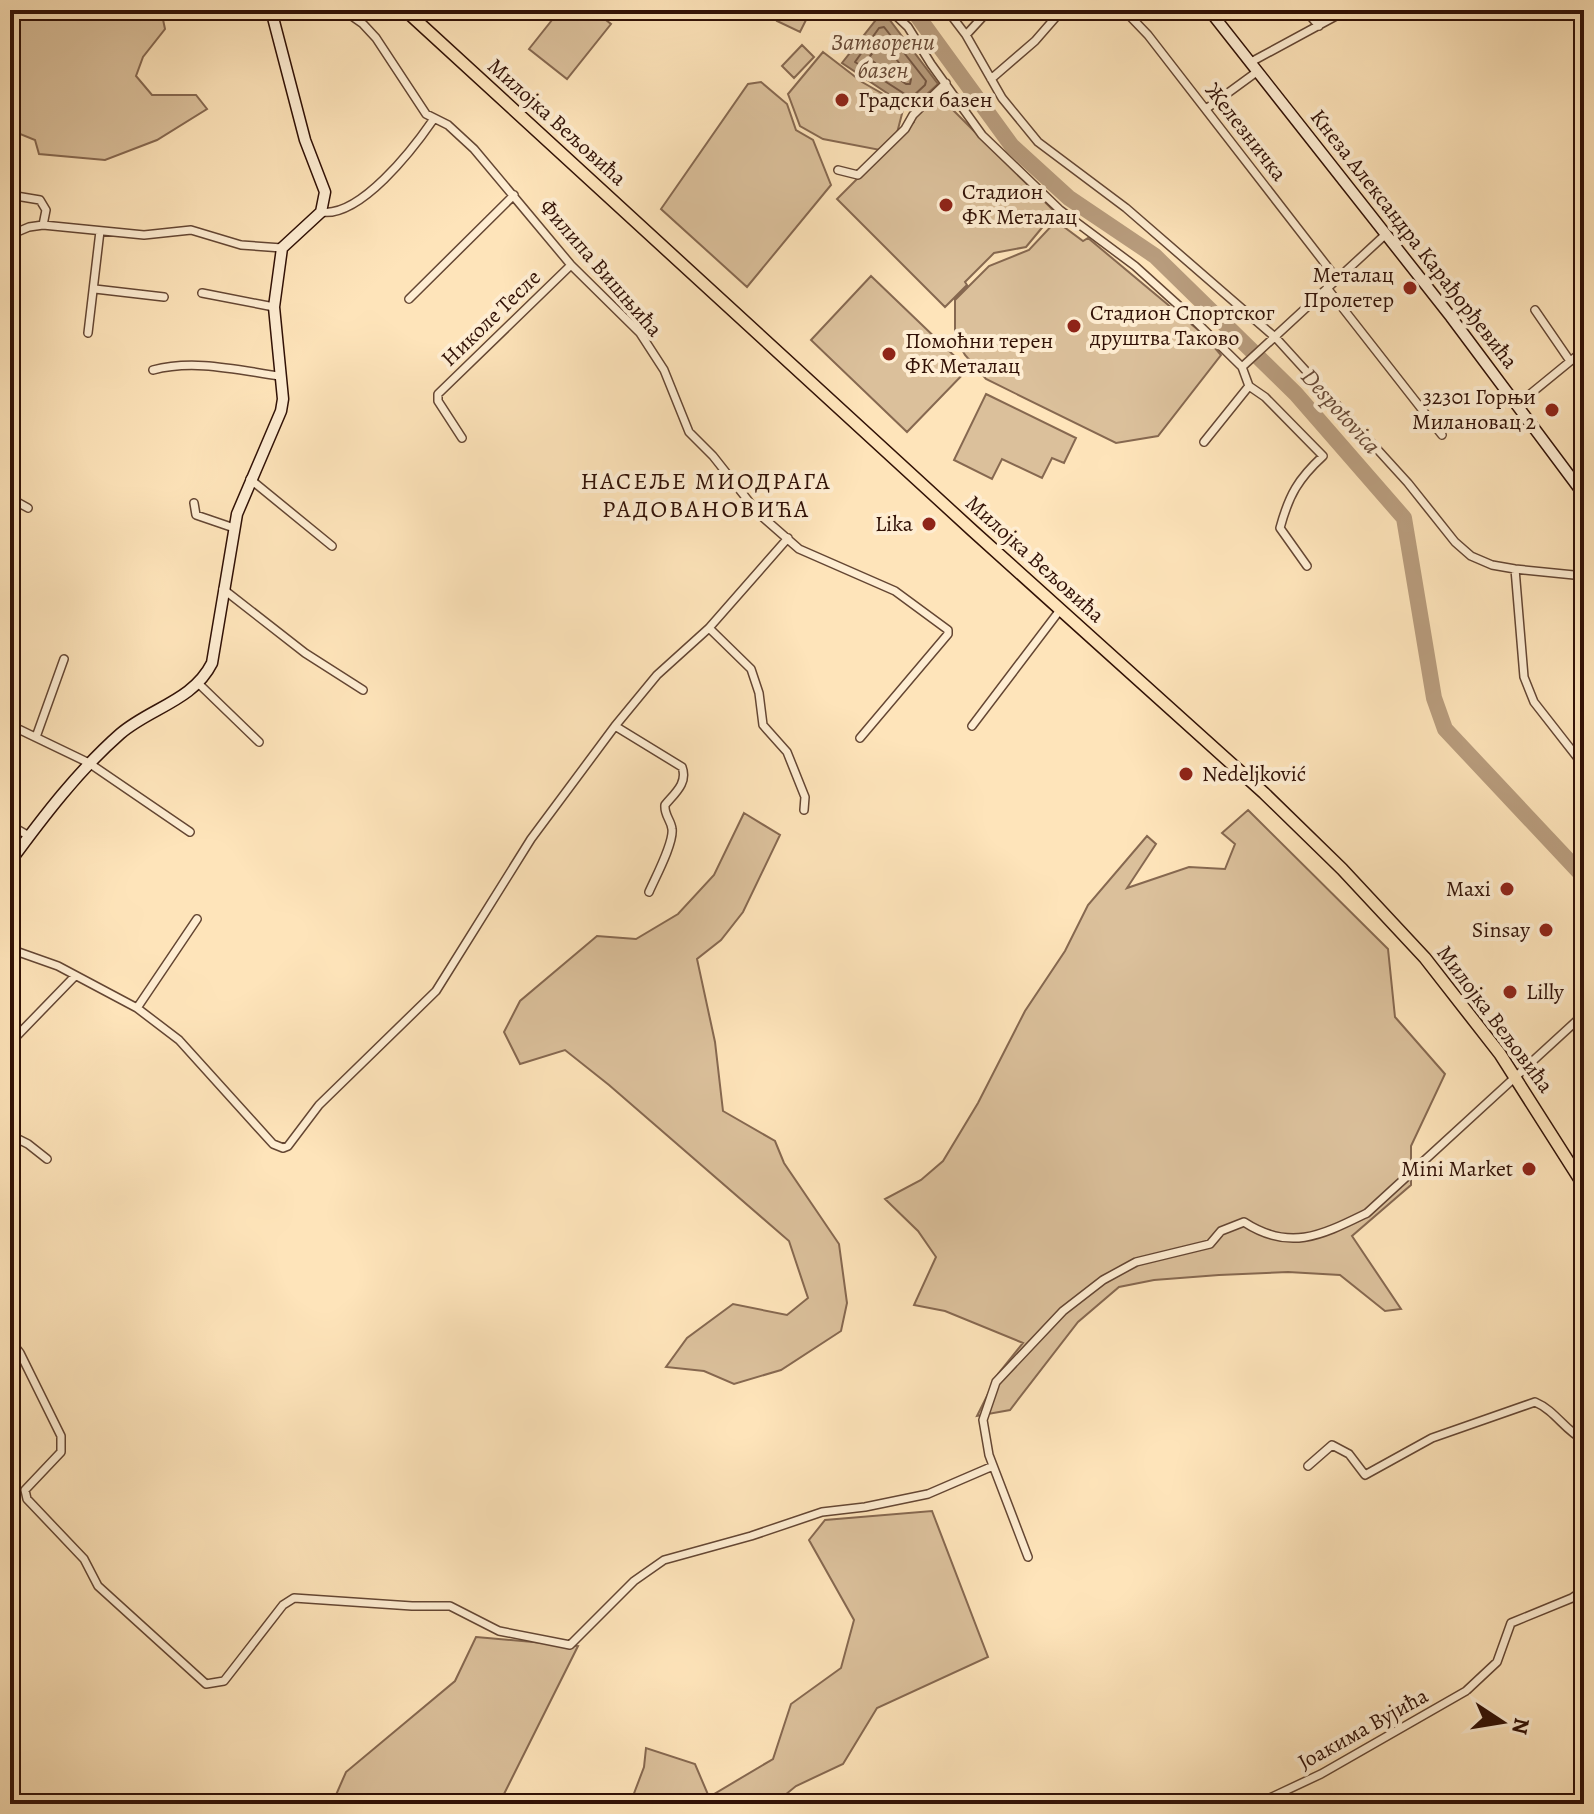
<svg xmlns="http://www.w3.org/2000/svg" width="1594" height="1814" font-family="Alegreya,serif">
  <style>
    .green { fill: #dbc09b; stroke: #866850; stroke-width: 2 }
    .water { fill: #b89c7d; stroke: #82644d; stroke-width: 2 }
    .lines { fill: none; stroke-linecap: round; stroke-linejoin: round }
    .shore { stroke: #745642; stroke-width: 2 }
    .stream { stroke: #82644d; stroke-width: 3 }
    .river { stroke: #b89c7d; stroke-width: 16 }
    .street-casing { stroke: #644633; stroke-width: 10 }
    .secondary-casing { stroke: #311106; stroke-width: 13 }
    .primary-casing { stroke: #311106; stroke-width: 14 }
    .street { stroke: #feedd2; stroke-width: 7 }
    .secondary { stroke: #feedd2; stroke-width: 10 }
    .primary { stroke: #fee4ba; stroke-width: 11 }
    .poi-dot { fill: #8f2418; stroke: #feedd2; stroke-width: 3 }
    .labels { text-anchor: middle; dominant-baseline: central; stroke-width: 8; stroke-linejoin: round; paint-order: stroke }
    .poi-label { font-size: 22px; fill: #311106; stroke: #feedd2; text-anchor: start }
    .street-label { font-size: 22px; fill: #311106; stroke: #feedd2 }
    .water-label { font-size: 24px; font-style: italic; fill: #674936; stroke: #feedd2 }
    .neighbourhood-label { font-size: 24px; letter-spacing: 2px; fill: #311106; stroke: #feedd2 }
  </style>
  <rect width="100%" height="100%" fill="#fee4ba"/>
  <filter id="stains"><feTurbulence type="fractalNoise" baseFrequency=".0025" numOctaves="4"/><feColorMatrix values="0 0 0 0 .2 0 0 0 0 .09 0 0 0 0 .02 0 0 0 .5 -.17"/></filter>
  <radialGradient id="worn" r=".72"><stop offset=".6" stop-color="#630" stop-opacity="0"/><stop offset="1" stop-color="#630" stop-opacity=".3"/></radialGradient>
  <path class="green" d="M10,10H161L165,29L143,57L136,76L152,95H196L207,109L157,140L105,160L39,154L35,140L13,131L10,132Z
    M560,10H593L611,24L567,79L529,49Z
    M782,10H811L800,32L777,21Z
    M802,45L814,57L794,78L782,66Z
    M823,52L862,82L904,106L897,133L880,150L823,139L800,126L788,94Z
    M761,82L787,104L796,130L813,140L831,185L747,287L661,209L748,84Z
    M937,94L1055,212L1026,247L994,253L965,282L967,285L945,307L837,199L914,122L913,116Z
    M1056,221L1083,241L1088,238L1203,334L1221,355L1158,436L1116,443L986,379L965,355L955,337V300L989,266L1029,250Z
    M871,276L968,369L907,432L811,340Z
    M986,394L1076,438L1064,463L1052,458L1042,478L1002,459L992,479L954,460Z
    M1248,810L1388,949L1395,1017L1445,1074L1411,1146V1185L1352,1236L1401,1309L1385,1311L1340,1275L1288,1272L1219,1275L1154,1280L1119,1287L1078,1322L1010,1410L977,1416L998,1374L1023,1343L945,1311L914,1305L936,1257L918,1231L885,1199L921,1180L943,1161L978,1103L1025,1011L1065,951L1088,905L1147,836L1156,844L1127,888L1189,867L1225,869L1235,844L1222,833Z
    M744,813L780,835L743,912L721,940L697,959L715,1042L723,1111L775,1141L784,1163L839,1244L847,1303L841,1331L781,1370L734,1384L704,1371L666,1367L687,1338L733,1304L787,1315L808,1298L789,1241L609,1085L565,1050L520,1064L504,1032L520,1001L597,936L636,939L678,914L714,875Z
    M932,1511L988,1657L877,1708L843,1764L796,1786L774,1804H630L644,1767L646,1748L695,1764L709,1797L773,1759L791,1704L841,1668L854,1620L809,1540L825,1520Z
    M476,1637L578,1646L499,1804H332L346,1772L455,1681Z"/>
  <path class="water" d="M883,11L938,84L911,109L842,63Z"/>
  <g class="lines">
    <path class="shore" d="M884,27L926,81L925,85L911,98L855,62L879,28Z
      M880,44H885L911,79L910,84H906L871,60L870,56Z"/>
    <path class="stream" d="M915,12L917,10
      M1565,857L1584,862"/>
    <path class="river" d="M913,10L1012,146L1069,198L1155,256L1296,394L1404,518L1434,698L1445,729L1584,877"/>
    <g class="street-casing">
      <path id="street" d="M343,10L363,24L376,38L426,114L448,125L474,149L571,265L640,333L664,370L689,432L713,456L758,513L799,549L895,591L948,630V634L860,738
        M890,10L908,27L931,64L982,135L1060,210L1135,266L1187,313L1242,367L1249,386L1265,397L1323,456C1298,479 1289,495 1280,528L1307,566
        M947,10L966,35L1002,98L1038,142L1126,208L1276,338L1408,483L1455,542L1471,556L1492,565L1515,569L1584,576
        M1124,10L1148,35L1337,279
        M1305,10L1319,26
        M418,22L425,10
        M966,35L989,10
        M1251,62L1347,10
        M991,79L1035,41L1062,10
        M1206,109L1258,71
        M838,170L858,175L905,129L913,115L946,83
        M10,195L40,200L46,210L43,225
        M321,212C360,218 413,149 433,120
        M10,235L29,227L43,225L144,235L191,230L241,245L282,248
        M1327,288L1442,435
        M95,289L164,297
        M202,293L274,307
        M409,299L514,195
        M1535,310L1570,361
        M88,333L100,231
        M1242,367L1386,234
        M153,370C194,359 237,370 279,376
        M1518,404L1584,350
        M462,438L438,401V394L571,265
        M1204,442L1249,386
        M250,479L332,546
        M10,498L28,508
        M194,503L196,515L234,528
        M1515,569L1524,677L1534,702L1584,766
        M223,589L305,653L363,690
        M709,628L751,669L759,693L763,725L787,752L805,797L804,810
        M199,684L259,742
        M10,725L89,763L190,832
        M615,726L682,767C688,783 675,793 665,805C664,815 671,820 672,829C674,843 655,878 649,892
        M972,726L1060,610
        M36,737L64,659
        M10,825L29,836
        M10,949L58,966L137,1008L197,919
        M137,1008L179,1040L273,1144L283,1148L288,1146L319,1105L436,991L531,839L615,726L657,675L709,628L788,538
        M10,1043L75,976
        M10,1135L28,1144L47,1159
        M10,1340L20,1353L61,1436V1452L25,1490L27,1499L84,1559L98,1586L206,1684L224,1681L283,1605L294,1598L412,1606H450L499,1631L570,1645L634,1581L664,1560L751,1536L822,1512L865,1507L928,1494L993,1466
        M1308,1466L1332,1445L1349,1454L1365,1475L1432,1438L1535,1402C1556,1411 1564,1430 1584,1440
        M1028,1557L989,1455L983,1420L996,1382L1063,1311L1103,1280L1136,1262L1210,1244L1221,1231L1244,1222C1290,1252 1322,1235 1367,1213L1584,1014
        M1257,1804L1321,1774L1466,1691L1497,1662L1511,1623L1572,1598L1584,1590"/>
    </g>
    <g class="secondary-casing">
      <path id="secondary" d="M1209,10L1451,317L1584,495
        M10,862C43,817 78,771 120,734C150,708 193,701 212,663L237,514L281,411L283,399L274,307L282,248L321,212L325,192L305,140L271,10"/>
    </g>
    <g class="primary-casing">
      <path id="primary" d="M405,10L973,531L1264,793L1342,869L1425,958L1500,1054L1584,1186"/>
    </g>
    <use href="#street" class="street"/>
    <use href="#secondary" class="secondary"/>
    <use href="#primary" class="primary"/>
  </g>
  <g class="poi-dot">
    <circle cx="842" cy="100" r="8"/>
    <circle cx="946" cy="205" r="8"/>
    <circle cx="1410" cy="288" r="8"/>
    <circle cx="1074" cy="326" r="8"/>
    <circle cx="889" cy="354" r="8"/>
    <circle cx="1552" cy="410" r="8"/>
    <circle cx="929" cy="524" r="8"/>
    <circle cx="1186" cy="774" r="8"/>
    <circle cx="1507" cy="889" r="8"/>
    <circle cx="1546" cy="930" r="8"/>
    <circle cx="1510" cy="992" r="8"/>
    <circle cx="1529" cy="1169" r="8"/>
  </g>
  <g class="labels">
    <g class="poi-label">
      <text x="858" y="100">Градски базен</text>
      <text x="962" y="192">Стадион<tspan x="962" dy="25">ФК Металац</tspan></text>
      <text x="1394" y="275" text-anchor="end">Металац<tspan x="1394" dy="25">Пролетер</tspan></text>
      <text x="1090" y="313">Стадион Спортског<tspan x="1090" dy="25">друштва Таково</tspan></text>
      <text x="905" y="341">Помоћни терен<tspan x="905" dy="25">ФК Металац</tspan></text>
      <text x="1536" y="397" text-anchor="end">32301 Горњи<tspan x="1536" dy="25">Милановац 2</tspan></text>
      <text x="913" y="524" text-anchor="end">Lika</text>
      <text x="1202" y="774">Nedeljković</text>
      <text x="1491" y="889" text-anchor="end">Maxi</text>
      <text x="1530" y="930" text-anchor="end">Sinsay</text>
      <text x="1526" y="992">Lilly</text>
      <text x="1513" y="1169" text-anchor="end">Mini Market</text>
    </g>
    <g class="street-label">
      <text transform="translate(557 122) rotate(42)">Милојка Вељовића</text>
      <text transform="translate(1246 132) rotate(52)">Железничка</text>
      <text transform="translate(1414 239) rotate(52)">Кнеза Александра Карађорђевића</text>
      <text transform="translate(601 268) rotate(49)">Филипа Вишњића</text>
      <text transform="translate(491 318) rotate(-44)">Николе Тесле</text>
      <text transform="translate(1035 559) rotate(42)">Милојка Вељовића</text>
      <text transform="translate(1495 1019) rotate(53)">Милојка Вељовића</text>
      <text transform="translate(1363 1729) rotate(-29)">Јоакима Вујића</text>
    </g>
    <g class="water-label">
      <text x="883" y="42">Затворени<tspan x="883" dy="28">базен</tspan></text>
      <text transform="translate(1341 411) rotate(48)">Despotovica</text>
    </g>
    <g class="neighbourhood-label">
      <text x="706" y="481">НАСЕЉЕ МИОДРАГА<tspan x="706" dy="28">РАДОВАНОВИЋА</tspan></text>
    </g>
  </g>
  <rect width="1594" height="1814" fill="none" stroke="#fee4ba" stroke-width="40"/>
  <rect x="12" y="12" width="1570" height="1790" fill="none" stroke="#311106" stroke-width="4"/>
  <rect x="20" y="20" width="1554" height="1774" fill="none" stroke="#311106" stroke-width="2"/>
  <g transform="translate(1502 1722) rotate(102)" stroke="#feedd2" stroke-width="6" paint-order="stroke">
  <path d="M0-6L14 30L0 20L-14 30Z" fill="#311106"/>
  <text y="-12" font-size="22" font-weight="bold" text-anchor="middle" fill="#311106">N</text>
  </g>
  <rect width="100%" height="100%" filter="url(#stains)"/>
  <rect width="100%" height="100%" fill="url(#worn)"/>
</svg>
